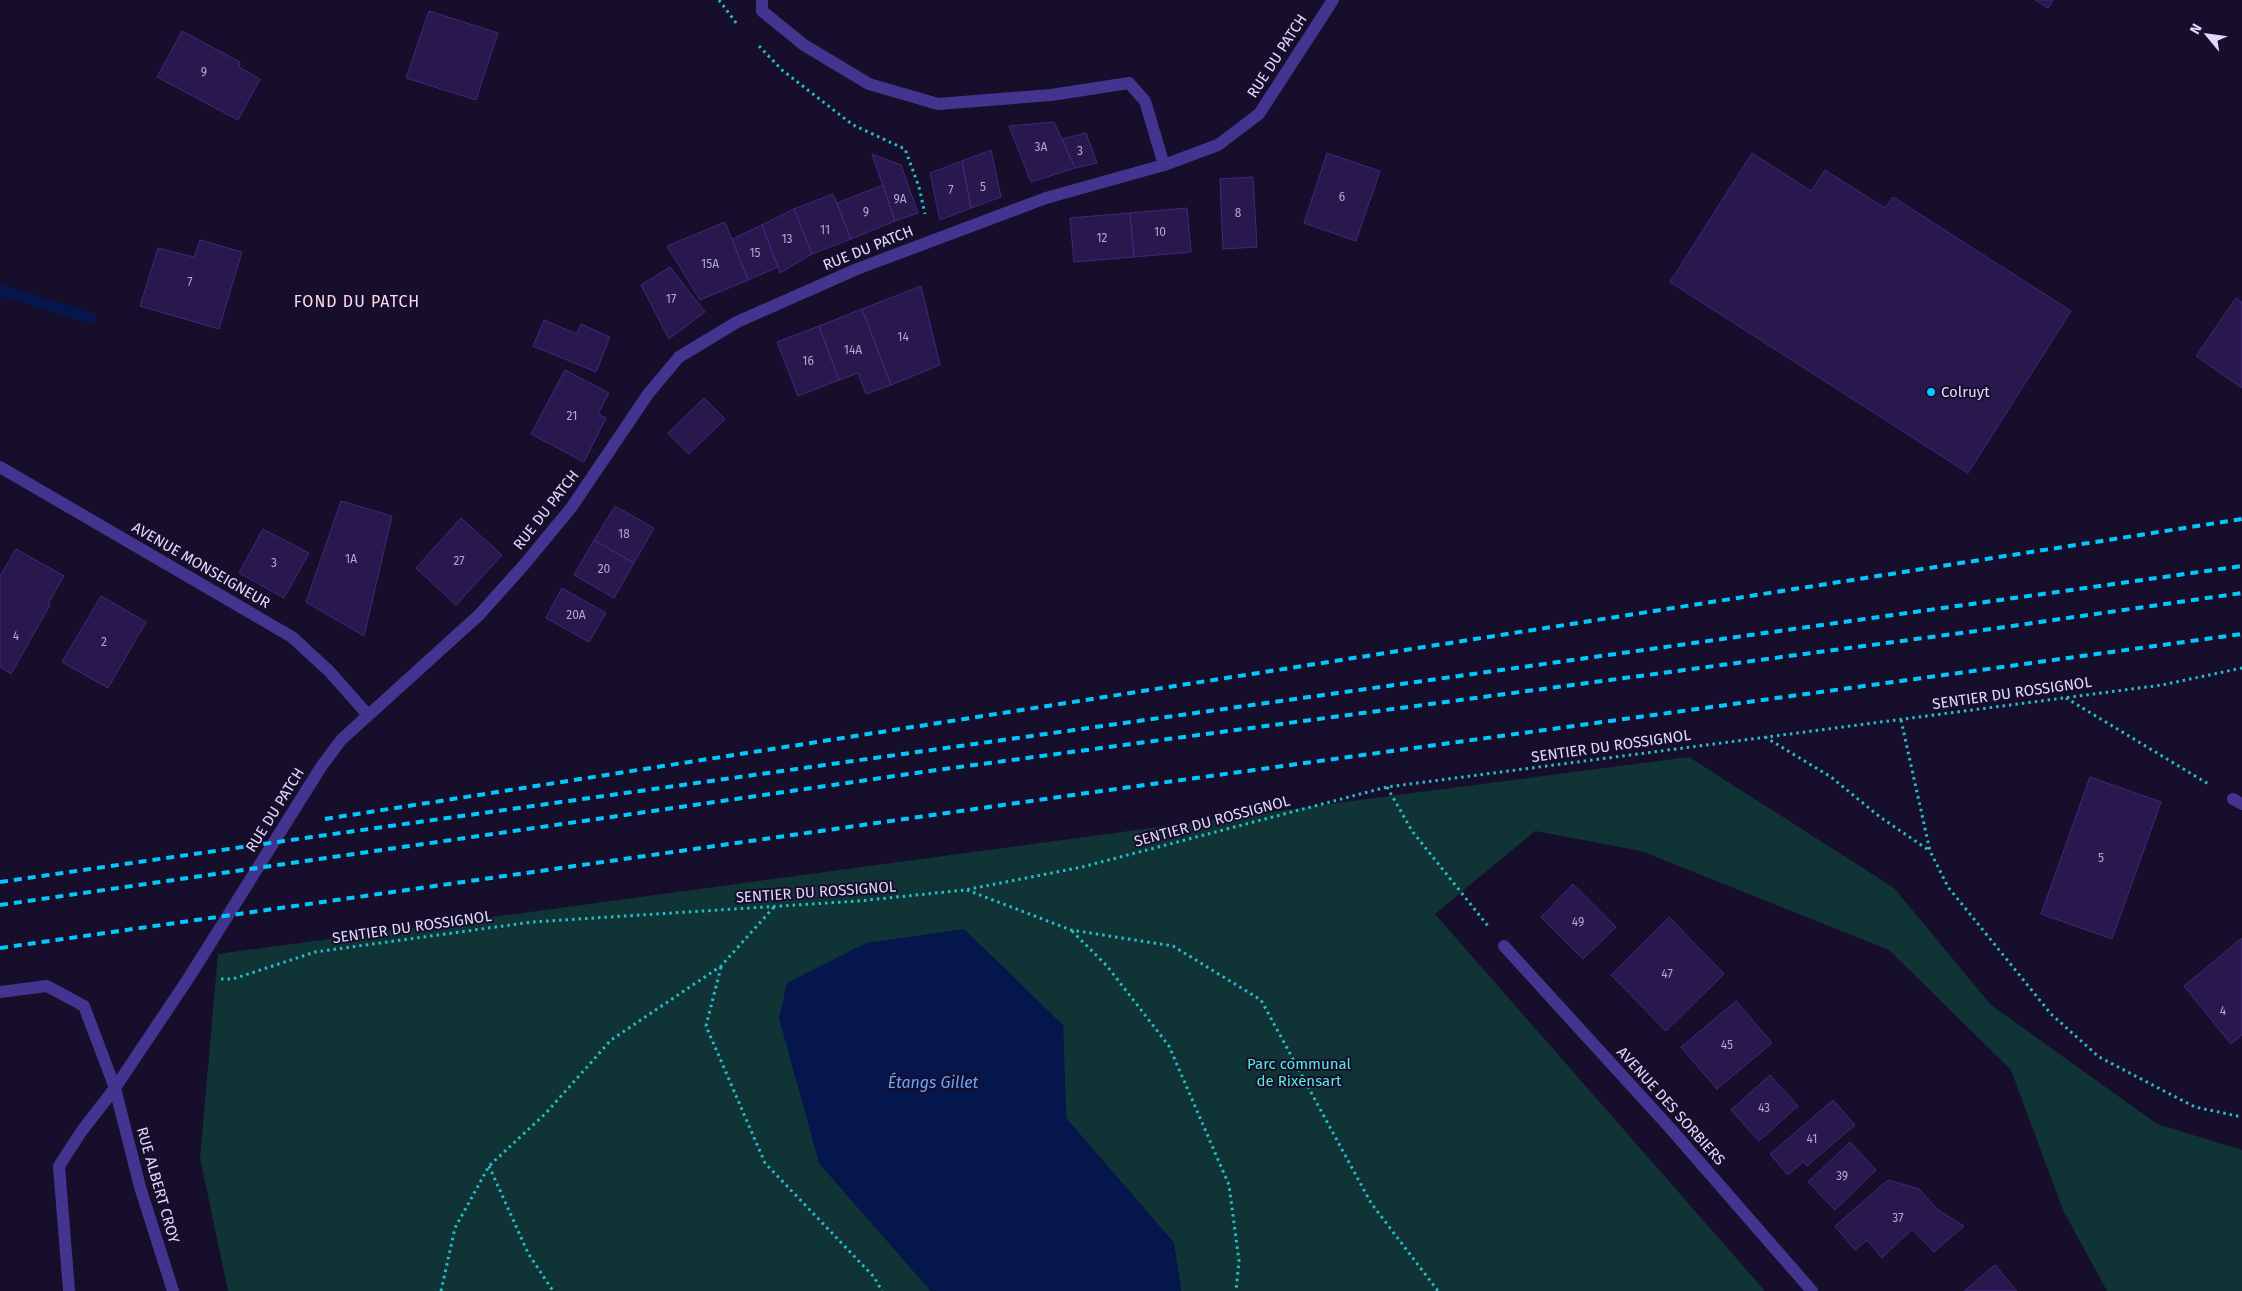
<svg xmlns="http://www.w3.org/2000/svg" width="2242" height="1291" font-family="'Fira Sans',sans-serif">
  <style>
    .green { fill: #103336 }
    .water { fill: #05164d }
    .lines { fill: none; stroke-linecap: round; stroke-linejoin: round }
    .stream { stroke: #05164d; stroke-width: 11 }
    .building { fill: #29184e; stroke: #43277d }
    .path { stroke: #23bec8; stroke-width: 3; stroke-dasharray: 2.5 4; stroke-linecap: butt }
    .service { stroke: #43348f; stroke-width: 12 }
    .minor { stroke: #43348f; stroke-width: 12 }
    .rail { stroke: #04c7ff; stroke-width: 4; stroke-dasharray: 8 6; stroke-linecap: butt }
    .poi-dot { fill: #04c7ff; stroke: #160e2b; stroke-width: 2 }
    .labels { text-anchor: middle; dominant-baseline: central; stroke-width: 4; stroke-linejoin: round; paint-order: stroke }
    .number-label { font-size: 12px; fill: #b3a8d3 }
    .street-label { font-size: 15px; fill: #e1d8ff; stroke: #160e2b }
    .poi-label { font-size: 15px; fill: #e1d8ff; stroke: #160e2b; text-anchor: start }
    .park-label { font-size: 15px; fill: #57ecd9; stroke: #160e2b }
    .neighbourhood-label { font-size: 16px; letter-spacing: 1px; fill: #ffdaed; stroke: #160e2b }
    .water-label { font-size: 16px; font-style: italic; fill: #66a5ff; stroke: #160e2b }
  </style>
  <rect width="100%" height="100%" fill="#160e2b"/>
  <path class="green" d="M1689,757L1894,888L1991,1005L2157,1124L2242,1150V1291H2107L2063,1210L2011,1070L1889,950L1641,851L1535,831L1435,914L1765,1291H1181L1174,1243L1066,1118L1063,1025L819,1163L931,1291H228L200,1158L218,954L1367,799Z"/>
  <path class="water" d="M964,929L1063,1025L1066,1118L1174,1243L1181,1291H931L819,1163L779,1018L787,983L866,943Z"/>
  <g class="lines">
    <path class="stream" d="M0,290L91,318"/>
  </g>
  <path class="building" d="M2035,0H2053L2048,8Z
    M429,11L498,33L476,100L406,78Z
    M182,31L240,62L239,67L260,79L238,120L157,77Z
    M1054,122L1075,168L1031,182L1009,126Z
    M1086,133L1097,163L1075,168L1062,139Z
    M991,150L1001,197L971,208L962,161Z
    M1327,153L1380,171L1356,241L1304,223Z
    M1752,153L1811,191L1825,170L1885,208L1893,197L2071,311L1968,473L1670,282Z
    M872,154L901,165L918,213L895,221Z
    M962,161L971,208L940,220L930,173Z
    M1253,177L1257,247L1223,249L1220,179Z
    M883,185L895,221L851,239L837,203Z
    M833,194L851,239L812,254L794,209Z
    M1187,208L1191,252L1134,257L1130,213Z
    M794,209L812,254L780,273L762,225Z
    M1130,213L1134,257L1074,262L1070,218Z
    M725,222L748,280L700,300L667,246Z
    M762,225L778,267L748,280L732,239Z
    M200,240L242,252L219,329L140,306L158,248L194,257Z
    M670,267L705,312L669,339L641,285Z
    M921,286L940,365L891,385L862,309Z
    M2236,298L2242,302V388L2196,356Z
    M862,309L891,385L866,394L858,373L839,380L819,326Z
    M544,320L577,334L581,324L610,337L596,372L533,346Z
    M819,326L839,380L798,396L777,342Z
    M565,370L609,393L598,414L606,418L584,462L531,434Z
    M704,398L725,419L689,454L668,433Z
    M341,501L392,516L364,636L306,602Z
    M615,506L654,528L634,563L594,540Z
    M461,518L502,555L456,605L416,568Z
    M263,529L309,553L284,598L239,573Z
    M594,540L634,563L614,598L574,575Z
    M16,549L64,576L48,604L50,605L11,674L0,667V576Z
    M562,588L606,613L589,642L546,618Z
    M101,596L146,622L108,688L62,662Z
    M2090,777L2161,802L2112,939L2041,914Z
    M1573,884L1616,927L1583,959L1541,917Z
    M1669,917L1724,974L1666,1031L1611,975Z
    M2242,938V1035L2231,1044L2184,986Z
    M1736,1001L1772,1043L1717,1089L1681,1047Z
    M1770,1075L1798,1106L1759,1141L1731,1110Z
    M1833,1100L1855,1125L1807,1166L1803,1162L1788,1175L1770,1154Z
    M1850,1142L1876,1170L1835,1210L1808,1182Z
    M1888,1180L1919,1189L1938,1210L1964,1226L1934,1252L1912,1229L1882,1258L1867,1240L1855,1250L1835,1226Z
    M1995,1265L2017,1291H1964Z"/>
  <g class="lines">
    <path class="path" d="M719,0L737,24
      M759,46L782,70L853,125L905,149L919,187L925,214
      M2066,698L2210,785
      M1901,720L1930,851L1948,887L2051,1014L2099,1057L2195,1107L2242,1117
      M1765,737L1831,777L1880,817L1930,851
      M1387,787L1412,831L1488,926
      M967,890L1071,930L1173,946L1261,1000L1371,1203L1438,1291
      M1072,931L1107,966L1169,1046L1229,1185L1239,1261L1236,1291
      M721,967L706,1026L765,1163L874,1277L882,1291
      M221,979H233L315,952L532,922L858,901L965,890L1082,867L1387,787L2162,685L2242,668
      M489,1166L528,1253L553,1291
      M441,1291L455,1228L489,1166L546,1113L611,1040L721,966L774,907"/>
    <path class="service" d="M762,0V11L804,45L869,84L938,104L1051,95L1129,83L1145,101L1164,165
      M0,992L47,986L84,1006L115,1088"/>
    <path class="minor" d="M0,467L292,637L329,671L368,715
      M2233,799L2242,804
      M1504,946L1670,1128L1812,1291
      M115,1088L140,1187L173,1291
      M69,1291L59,1166L81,1132L115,1088L188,979L321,767L341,740L479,615L523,566L571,508L648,394L679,357L737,322L857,269L1046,198L1164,165L1218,145L1259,114L1333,0"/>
    <path class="rail" d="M325,819L2242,519
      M0,882L312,837L2242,566
      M0,905L937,770L1991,629L2242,593
      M0,948L1087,793L2242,634"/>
  </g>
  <circle class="poi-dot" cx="1931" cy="392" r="5"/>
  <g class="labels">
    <g class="number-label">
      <text x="204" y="72">9</text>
      <text x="1041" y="147">3A</text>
      <text x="1080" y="151">3</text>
      <text x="983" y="187">5</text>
      <text x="951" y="190">7</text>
      <text x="1342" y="197">6</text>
      <text x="900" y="199">9A</text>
      <text x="866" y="212">9</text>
      <text x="1238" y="213">8</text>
      <text x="825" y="230">11</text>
      <text x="1160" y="232">10</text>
      <text x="1102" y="238">12</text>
      <text x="787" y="239">13</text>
      <text x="755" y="253">15</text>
      <text x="710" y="264">15A</text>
      <text x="190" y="282">7</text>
      <text x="671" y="299">17</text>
      <text x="903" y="337">14</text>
      <text x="853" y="350">14A</text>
      <text x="808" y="361">16</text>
      <text x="572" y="416">21</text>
      <text x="624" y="534">18</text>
      <text x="351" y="559">1A</text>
      <text x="459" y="561">27</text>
      <text x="274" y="563">3</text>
      <text x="604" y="569">20</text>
      <text x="576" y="615">20A</text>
      <text x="16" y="636">4</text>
      <text x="104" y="642">2</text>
      <text x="2101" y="858">5</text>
      <text x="1578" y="922">49</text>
      <text x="1667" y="974">47</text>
      <text x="2223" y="1011">4</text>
      <text x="1727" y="1045">45</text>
      <text x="1764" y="1108">43</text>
      <text x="1812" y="1139">41</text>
      <text x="1842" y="1176">39</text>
      <text x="1898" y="1218">37</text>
    </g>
    <g class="street-label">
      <text transform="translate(1277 56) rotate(-57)">RUE DU PATCH</text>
      <text transform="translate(868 248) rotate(-22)">RUE DU PATCH</text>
      <text transform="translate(546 510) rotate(-52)">RUE DU PATCH</text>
      <text transform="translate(201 565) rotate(30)">AVENUE MONSEIGNEUR</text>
      <text transform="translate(2012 693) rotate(-8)">SENTIER DU ROSSIGNOL</text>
      <text transform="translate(1611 746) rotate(-8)">SENTIER DU ROSSIGNOL</text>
      <text transform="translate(275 810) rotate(-58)">RUE DU PATCH</text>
      <text transform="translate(1212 821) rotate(-15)">SENTIER DU ROSSIGNOL</text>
      <text transform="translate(816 892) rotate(-4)">SENTIER DU ROSSIGNOL</text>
      <text transform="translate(412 927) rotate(-8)">SENTIER DU ROSSIGNOL</text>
      <text transform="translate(1671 1106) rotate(48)">AVENUE DES SORBIERS</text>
      <text transform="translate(158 1185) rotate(74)">RUE ALBERT CROY</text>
    </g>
    <g class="poi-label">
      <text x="1941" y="392">Colruyt</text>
    </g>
    <g class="park-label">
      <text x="1299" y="1064">Parc communal<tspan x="1299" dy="17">de Rixensart</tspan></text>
    </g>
    <g class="neighbourhood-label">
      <text x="357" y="301">FOND DU PATCH</text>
    </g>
    <g class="water-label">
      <text x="933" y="1082">Étangs Gillet</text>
    </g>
  </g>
  <g transform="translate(2207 35) rotate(299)" stroke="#160e2b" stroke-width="4" paint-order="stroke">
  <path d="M0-4L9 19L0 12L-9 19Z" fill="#e1d8ff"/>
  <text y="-8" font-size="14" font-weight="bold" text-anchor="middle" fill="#e1d8ff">N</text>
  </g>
</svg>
